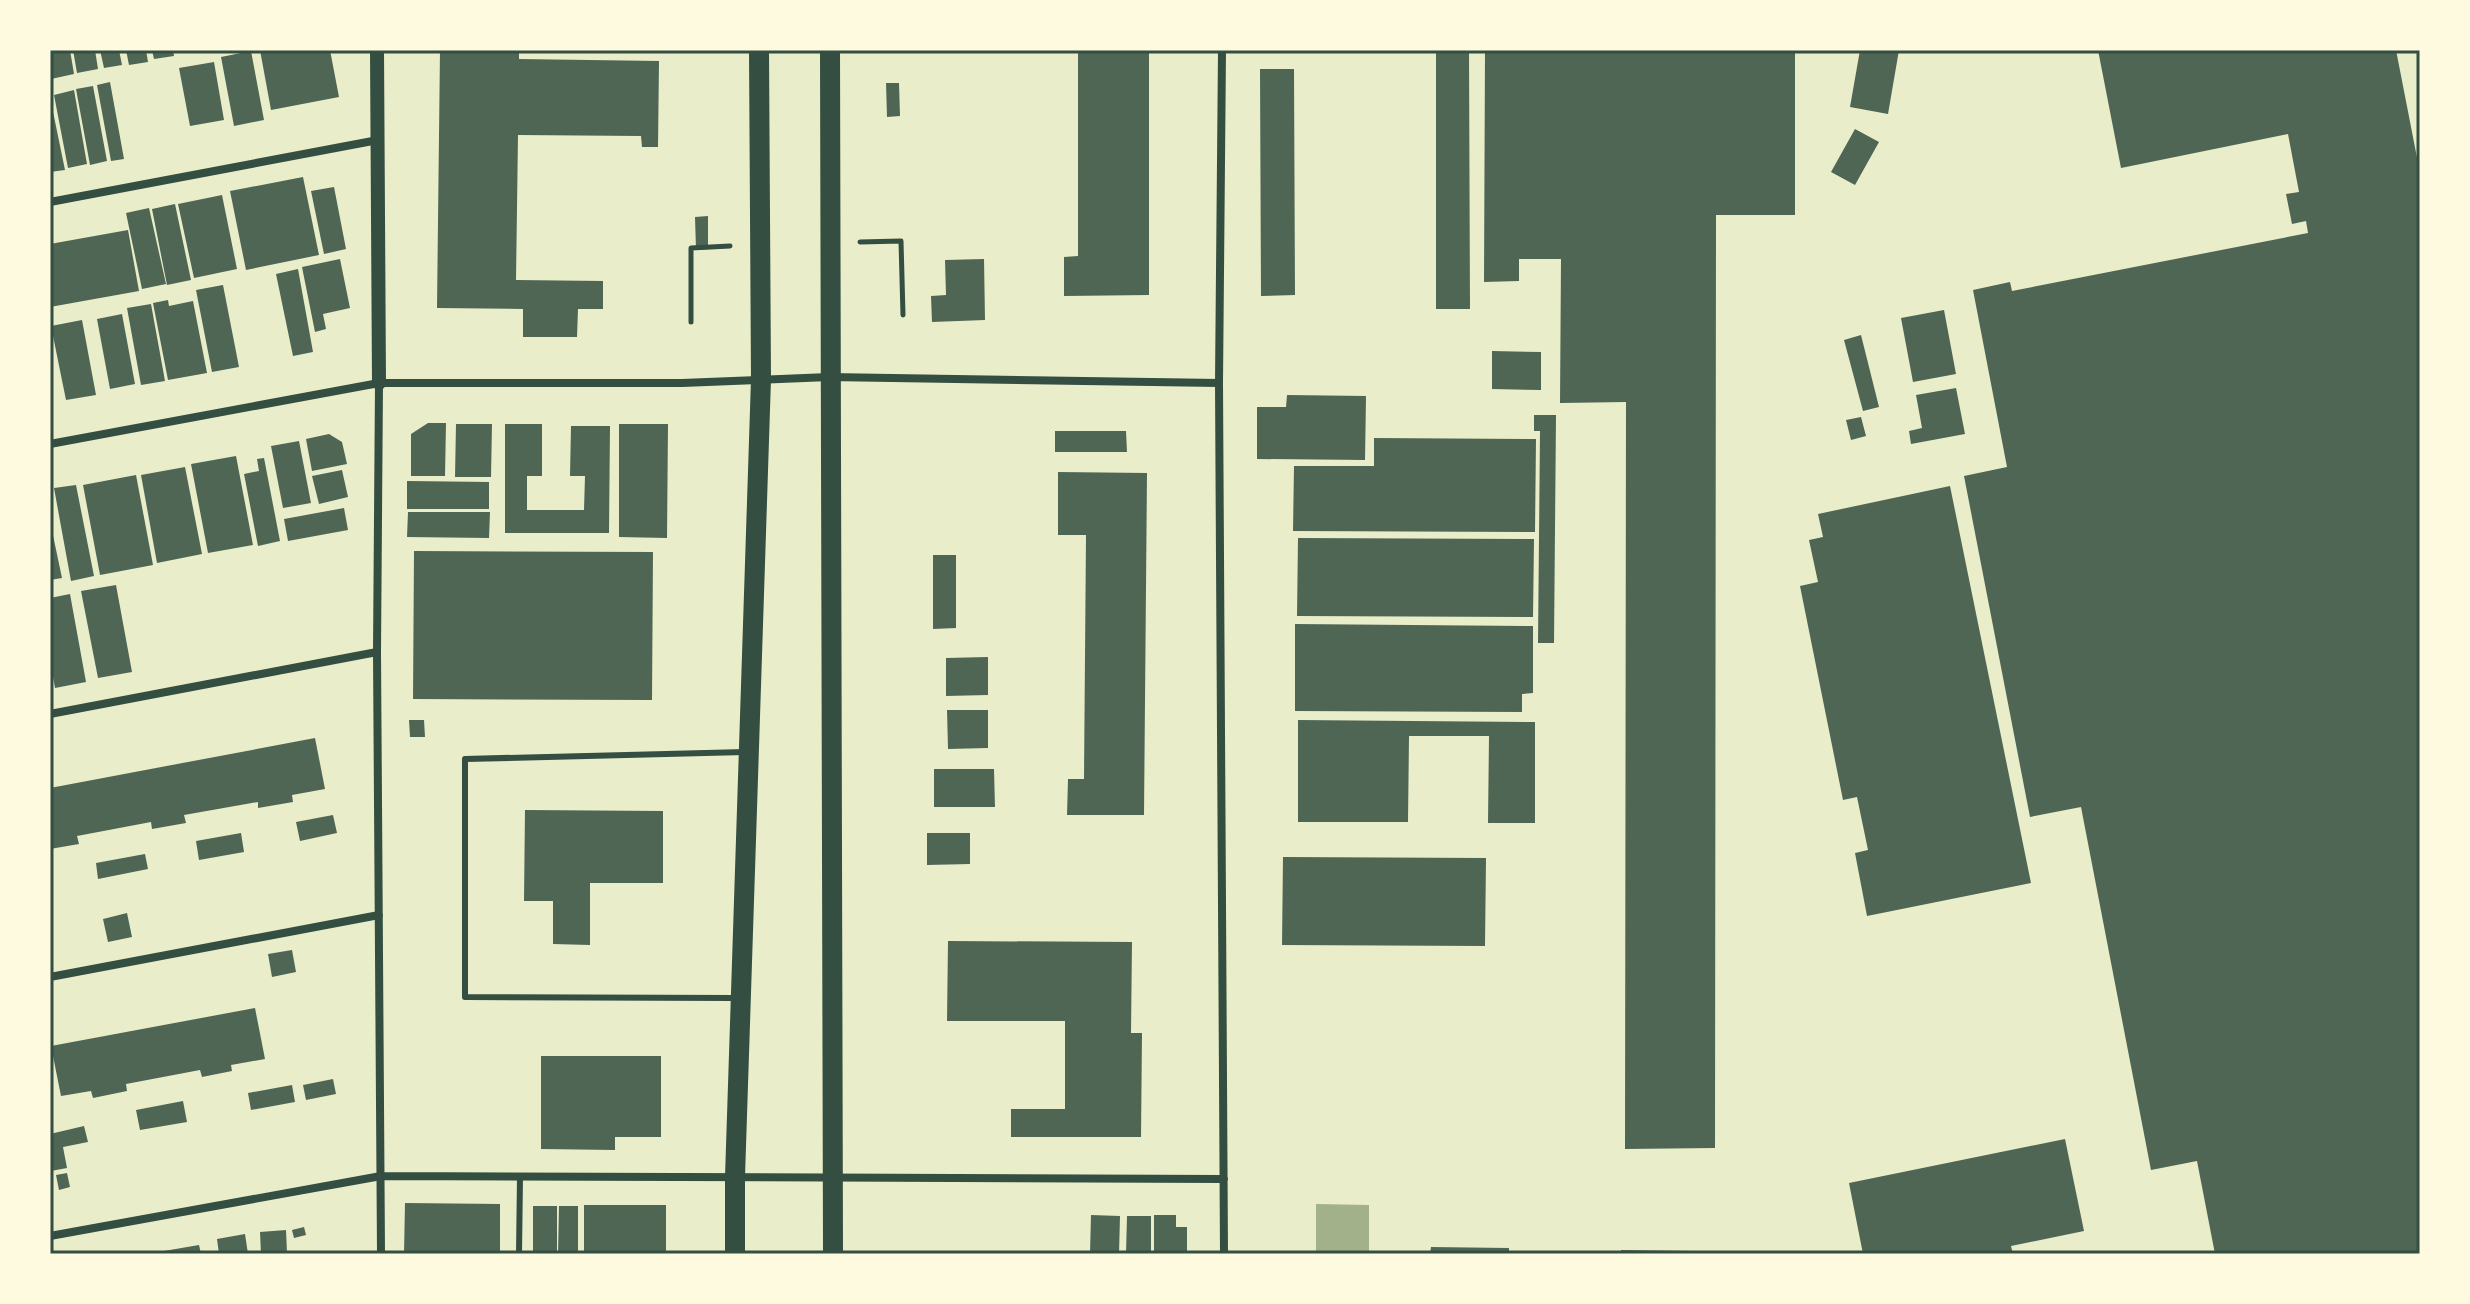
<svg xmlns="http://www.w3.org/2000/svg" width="2470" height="1304" font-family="Barlow,sans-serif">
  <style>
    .water { fill: #a3b18a }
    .building { fill: #4f6655 }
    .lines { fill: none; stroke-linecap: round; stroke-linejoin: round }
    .path { stroke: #344e41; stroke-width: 5 }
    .service { stroke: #344e41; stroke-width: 6 }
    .minor { stroke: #344e41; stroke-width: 8 }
    .tertiary { stroke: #344e41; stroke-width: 14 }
    .primary { stroke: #344e41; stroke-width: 20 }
    .neatline { fill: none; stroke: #344e41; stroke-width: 3 }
  </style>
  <rect width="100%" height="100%" fill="#e9edc9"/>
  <path class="water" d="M1316,1204L1369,1205V1254H1316Z"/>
  <path class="building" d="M50,50H70L74,74L51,79Z
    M73,50H95L98,69L77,73Z
    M100,50H119L122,65L104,68Z
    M126,50H146L148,62L129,65Z
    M152,50H173L174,56L154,59Z
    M260,50H330L339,97L271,110Z
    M440,50H519V59L659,61L658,147H642L641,136L518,135L516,280L603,281V309H578L577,337H523V309L437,308Z
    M1078,50H1149V295L1064,296V257L1078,256Z
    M1436,50H1469L1470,309H1436Z
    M1485,50H1795V215H1716L1715,1148L1625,1149L1626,402L1560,403L1561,259H1519V281L1484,282Z
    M1860,50H1899L1888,114L1850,107Z
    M2098,50H2396L2420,173V1251L2215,1254L2197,1161L2151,1170L2081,807L2030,817L1964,476L2007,467L1973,290L2010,282L2012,291L2308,233L2306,221L2292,224L2286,194L2299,192L2288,134L2121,168Z
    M251,51L264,120L234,126L221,57Z
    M214,62L224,120L190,126L179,68Z
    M1260,69H1294L1295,295L1261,296Z
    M110,82L124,159L111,161L97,85Z
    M886,83H899L900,116L887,117Z
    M93,86L107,161L90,165L76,89Z
    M74,90L87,164L68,168L54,95Z
    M50,97L65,170L50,172Z
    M1855,129L1879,142L1855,185L1831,172Z
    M303,177L319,255L246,270L230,191Z
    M334,187L346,249L324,254L311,191Z
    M222,195L237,269L194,278L178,204Z
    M175,204L191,280L167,285L152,209Z
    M149,208L166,284L142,289L126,213Z
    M708,216V249L696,250L695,217Z
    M128,230L139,291L50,307V244Z
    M340,259L350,308L323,314L326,329L315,332L302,267Z
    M984,259L985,320L932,322L931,296L946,295L945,260Z
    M298,269L313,352L293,356L276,274Z
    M223,285L239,367L212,372L196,290Z
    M168,300L169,306L193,301L207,373L168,380L153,303Z
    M151,304L165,381L141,385L127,308Z
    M1944,310L1956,374L1913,382L1901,318Z
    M122,314L135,384L110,389L97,319Z
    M82,320L96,395L66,400L51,326Z
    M1861,335L1879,407L1863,411L1844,340Z
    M1492,351L1541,352V390L1492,389Z
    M1956,388L1965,434L1911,444L1909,431L1922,428L1916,395Z
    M1287,395L1366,396L1365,460L1257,459V407H1286Z
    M1534,415H1556L1554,643H1538L1540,431H1534Z
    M1861,417L1866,436L1851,440L1846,420Z
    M428,423H446L445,476H411V434Z
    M456,424H492L491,477H455Z
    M505,424H542V476H527V510H584L585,476H570L571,426H610L609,533H505Z
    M619,424H668L667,538L619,537Z
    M1055,431H1126L1127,452H1055Z
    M329,434L342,442L347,464L312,471L306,439Z
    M1374,438L1536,439L1535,532L1293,531L1294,466H1374Z
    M299,441L311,503L283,508L271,446Z
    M236,456L253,545L208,553L191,464Z
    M264,458L280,541L258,546L244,474L259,471L257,459Z
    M185,467L202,554L157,563L141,475Z
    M342,470L348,497L319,504L312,476Z
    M1058,472L1147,473L1144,815H1067L1068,779H1084L1086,535H1058Z
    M136,475L153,565L100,575L83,485Z
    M407,481L489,482V509H407Z
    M76,485L94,576L71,581L54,488Z
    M1950,486L2031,883L1867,916L1855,853L1868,850L1857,797L1843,800L1800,586L1818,582L1809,540L1823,537L1818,514Z
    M344,508L348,530L288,541L284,519Z
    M408,512H490L489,538L407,537Z
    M50,521L62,578L50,580Z
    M1298,538L1534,539L1533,617L1297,616Z
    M414,551L653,552L652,700L413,699Z
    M933,555H956V628L933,629Z
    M116,585L132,672L98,678L81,591Z
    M70,594L86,682L55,688L50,660V598Z
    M1295,624L1533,626V693L1522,694V712L1295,711Z
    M988,657V695L946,696V658Z
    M947,710H988V748L948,749Z
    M409,720H424L425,737H410Z
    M1298,720L1535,722V823H1488L1489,736H1409L1408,822H1298Z
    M315,738L325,789L292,795L293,802L258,808V802L184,815L186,823L152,829L151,822L77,836L79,844L50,849V788Z
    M934,769H994L995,807H934Z
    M525,810L663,811V883H590V945L553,944V901H524Z
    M333,815L337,833L300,841L296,822Z
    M241,833L244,852L199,860L196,841Z
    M927,833H970V864L927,865Z
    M145,854L148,869L98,879L96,863Z
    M1283,857L1486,858L1485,946L1282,945Z
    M127,913L132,937L108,942L103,919Z
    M948,941L1132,942L1131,1033H1142L1141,1137H1011V1109H1065V1021H947Z
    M292,950L296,972L272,977L268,954Z
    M255,1008L265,1059L231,1065L232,1071L202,1077L200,1070L126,1084L127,1091L93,1098L91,1091L61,1096L51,1046Z
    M541,1056H661V1137H615V1150L541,1149Z
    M333,1079L336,1094L306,1100L303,1085Z
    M292,1085L295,1102L251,1110L248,1093Z
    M183,1101L187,1122L140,1130L136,1110Z
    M84,1126L88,1142L63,1147L67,1168L51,1171L50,1134Z
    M2065,1139L2084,1231L2011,1246L2013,1254H1863L1849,1183Z
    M67,1173L70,1187L59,1190L56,1175Z
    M405,1203L500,1204V1254H404Z
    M584,1205H666V1254H584Z
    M533,1206H557V1254H533Z
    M559,1206H578V1254H558Z
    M1091,1215L1120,1216L1119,1254H1090Z
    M1154,1215H1176V1227H1187V1254H1154Z
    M1127,1216H1151V1254H1126Z
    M304,1227L306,1235L294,1238L292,1230Z
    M286,1230L287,1253L261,1254L260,1232Z
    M245,1234L248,1254H219L217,1239Z
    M199,1245L201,1254H158V1252Z
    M1431,1247L1509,1248V1254H1430Z
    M1621,1250L1693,1251V1254H1621Z"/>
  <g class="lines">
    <path class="path" d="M860,242L901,241L903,315
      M691,322V248L730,246"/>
    <path class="service" d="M736,998L465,997V759L745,752
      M519,1254L520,1176"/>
    <path class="minor" d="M1222,50L1219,383L1224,1254
      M50,202L378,140
      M379,383L377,652L381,1254
      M50,444L379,383H682L829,377L1219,383
      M50,714L377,652
      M50,977L379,915
      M50,1236L381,1176L1224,1179"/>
    <path class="tertiary" d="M377,50L379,383"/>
    <path class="primary" d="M830,50L833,1254
      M735,1254V1177L761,379L759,50"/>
  </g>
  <rect width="2470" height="1304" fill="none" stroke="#fefae0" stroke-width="104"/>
  <rect x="52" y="52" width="2366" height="1200" class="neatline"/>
</svg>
